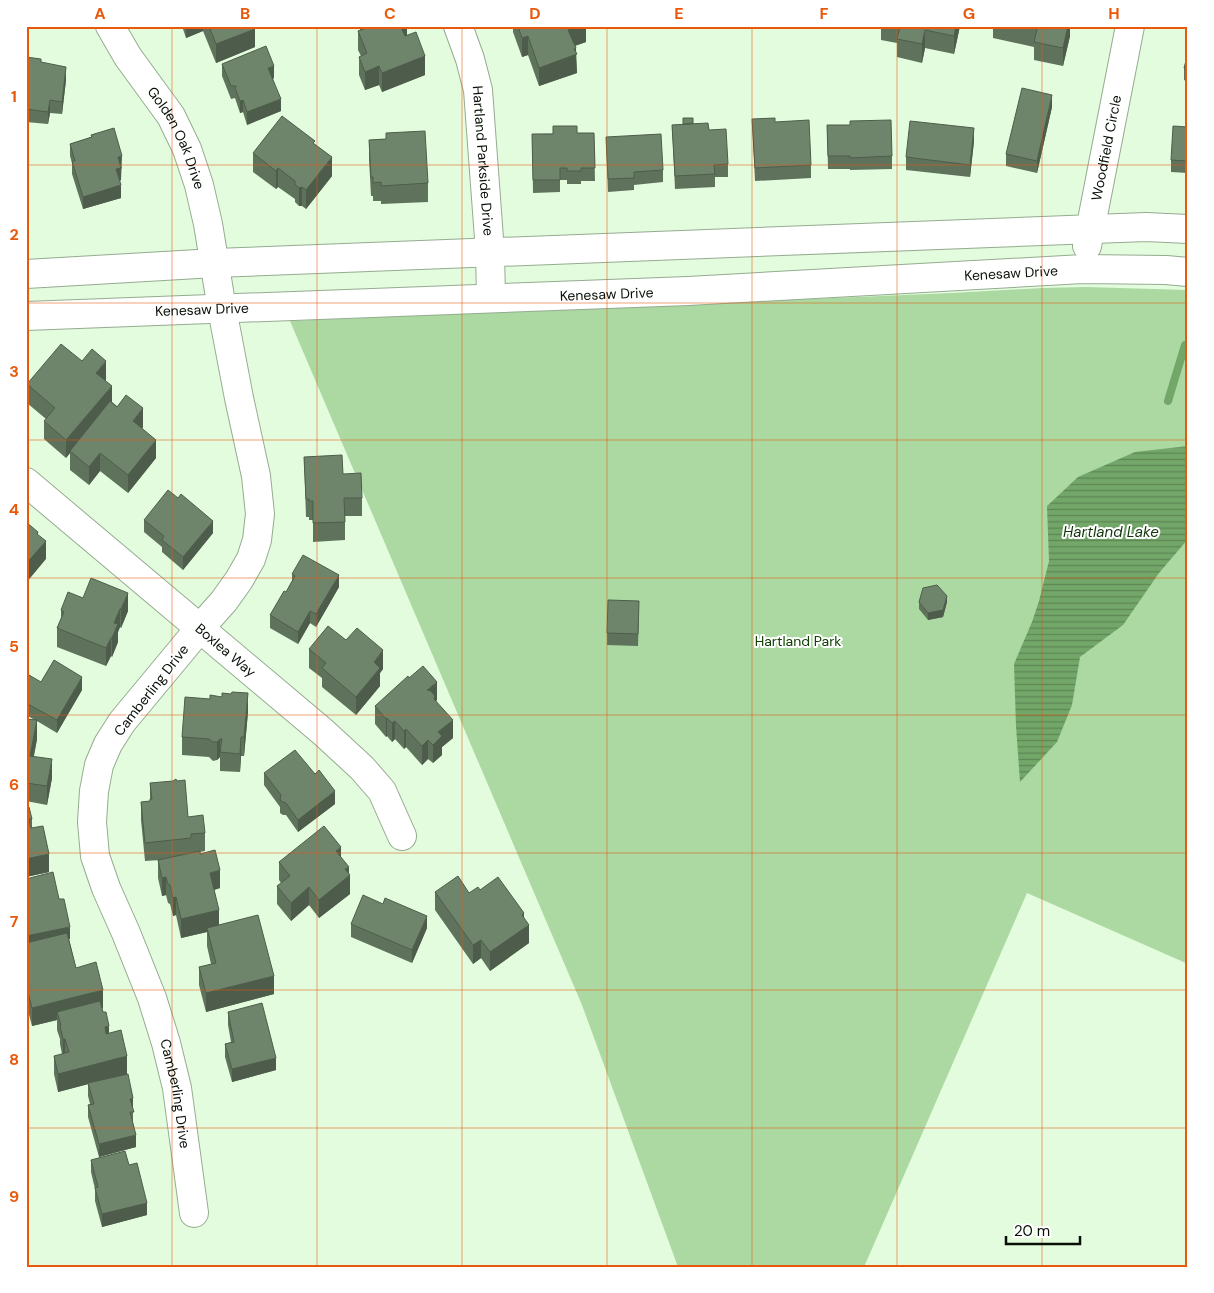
<svg xmlns="http://www.w3.org/2000/svg" width="1214" height="1293" font-family="'DM Sans',sans-serif">
  <style>
    .park { fill: #abd9a1 }
    .water { fill: url(#water-rules) }
    .lines { fill: none; stroke-linecap: round; stroke-linejoin: round }
    .stream { stroke: #73a669; stroke-width: 8 }
    .minor-casing { stroke: #95ab90; stroke-width: 30 }
    .minor { stroke: #fff; stroke-width: 28 }
    .wall { fill: #5f725c }
    .shaded-wall { fill: #4e5d4b }
    .building { fill: #6f856b; stroke: #4e5d4b }
    .grid { fill: none; stroke: #e8590c; stroke-width: 1; stroke-opacity: 0.55 }
    .labels { text-anchor: middle; dominant-baseline: central; stroke-width: 4; stroke-linejoin: round; paint-order: stroke }
    .street-label { font-size: 14px; fill: #081007; stroke: #fff }
    .park-label { font-size: 14px; fill: #0e4201; stroke: #fff }
    .water-label { font-size: 15px; font-style: italic; fill: #12350a; stroke: #fff }
    .neatline { fill: none; stroke: #e8590c; stroke-width: 2 }
    .grid-label { font-size: 16px; text-anchor: middle; font-weight: bold; fill: #e8590c }
  </style>
  <defs>
    <pattern id="water-rules" width="6" height="5" patternUnits="userSpaceOnUse" patternTransform="scale(1.25)"><rect width="6" height="5" fill="#73a669"/><path d="M0 2.5h6" fill="none" stroke="#5c8654"/></pattern>
  </defs>
  <rect width="100%" height="100%" fill="#e3fcde"/>
  <path class="park" d="M1086,287L1188,290V964L1027,893L864,1267H678L582,1005L290,321L952,293L1043,288Z"/>
  <path class="water" d="M1188,446V539L1159,573L1123,625L1080,657L1072,705L1057,742L1020,782L1016,726L1014,664L1032,622L1039,601L1049,561L1047,506L1078,477L1135,452Z"/>
  <g class="lines">
    <path class="stream" d="M1168,401L1185,345"/>
    <g class="minor-casing">
      <g id="minor">
        <path id="s1" d="M110,26L128,57L171,116L187,149L199,185L208,224L222,309L239,398L256,476L260,514L257,540L251,559L239,580L224,601L200,628L122,722L108,744L99,765L94,791L92,822L95,856L106,888L126,933L152,998L166,1043L177,1088L194,1213"/>
        <path id="s2" d="M458,26L470,59L478,90L490,252L491,298"/>
        <path id="s3" d="M1087,246L1130,26"/>
        <path d="M26,274L215,263L1146,227L1188,229"/>
        <path id="s4" d="M26,316L688,291L1083,269L1166,270L1188,272"/>
        <path id="s5" d="M26,482L323,732L362,768L382,791L402,836"/>
      </g>
    </g>
    <use href="#minor" class="minor"/>
  </g>
  <path class="wall" d="M182,26H254L255,47L216,63L203,31L186,38Z
    M353,26H407V35L425,75L382,92L379,85L365,90L359,75V57L361,56L358,50V31L360,30V27L355,29Z
    M513,26H586V42L575,46L577,73L539,86L528,55L522,57L513,32Z
    M881,26H960L954,54L925,48L922,63L897,57V43L881,40Z
    M993,26H1070V36L1063,66L1034,60V47L993,38Z
    M1188,53V82L1184,80V68Z
    M26,57L41,62L66,80L62,114L50,113L48,124L26,122Z
    M222,64L274,78L273,79L281,111L247,125L243,112L240,113L235,98L231,99L222,76Z
    M1052,107L1037,173L1006,166V154Z
    M752,119L775,122L811,165V178L755,181Z
    M693,123L709,130L728,164V177H715V187L675,189L672,125Z
    M827,125L892,156V169L850,170V169H828Z
    M1188,127V173L1171,172V160Z
    M386,133L428,183V202L381,204V201H373V196H371L369,159V140L386,139Z
    M594,133L595,181H581V184H567V180H560V192L533,193L532,134Z
    M91,135L122,168L121,169V180L120,181L121,198L83,209L72,174V163L70,156V144L91,137Z
    M606,137L663,170V182L634,185V190L608,192Z
    M974,141L970,177L906,170V157Z
    M315,145L332,176L306,209L302,206H299L295,202V199L278,187L276,189L253,172V153Z
    M82,361L106,380H105L112,402L143,427L142,429L156,458L128,493L100,471L89,485L70,470V453L66,458L44,439V421L46,419L27,403V384Z
    M304,457L343,474L362,498V516H345V540L313,542V520H309V517H306Z
    M178,498L213,533L183,570L162,552V547L144,532V520Z
    M292,574L339,587L316,627L310,623L298,644L270,628V615L286,592L292,581Z
    M83,598L128,611L121,628L120,627L118,632V642L112,657L111,656L106,666L57,647V628L61,618V610Z
    M919,602H947L943,617L928,620L919,609Z
    M639,613L638,646L607,645V633Z
    M346,640L383,669L380,673V686L356,715L322,687V678L309,668V649Z
    M26,680L41,682L82,690L57,733L37,721V739L34,756L52,778L47,805L26,801V719L35,720L26,715Z
    M210,699L248,712L244,756H241L240,772L220,771V757L217,760L213,761L209,757L182,755V737Z
    M437,700L436,701L453,738L442,747V755L433,763L428,759L422,765L406,747L404,749L395,739L392,742L387,736L386,737L375,724V706Z
    M264,773L335,804L298,832L286,815H283L280,813V807L264,785Z
    M150,783L188,817L205,833V851L200,852L220,888L214,890L219,925L274,994L206,1012L199,985V967L211,964L207,946V932L181,938L176,915L173,916L170,904L168,903L166,895L162,896L158,878V860H160L145,861L141,820V802L150,801Z
    M26,807L32,819V828L49,872L26,877Z
    M341,857L349,874L350,894L319,918L309,905L291,921L277,904V886L281,883L279,880V862Z
    M26,879L59,899L70,939H69L76,968L103,1008L102,1009L109,1034L127,1074L133,1098V1124L136,1147L99,1157L88,1117V1105L90,1104L88,1096V1084L58,1092L54,1074V1056L62,1054L60,1044V1039L57,1030V1020L32,1026L26,1003Z
    M480,890L524,918L529,943L490,971L481,958L473,964L435,910V892L469,893Z
    M351,924L427,928L412,963L351,937Z
    M228,1012L276,1070L232,1082L225,1057V1044L231,1042L228,1025Z
    M91,1160L129,1165L147,1215L102,1227L95,1201V1189L91,1172Z"/>
  <path class="shaded-wall" d="M186,26H203V31L186,38Z
    M355,26H360V27L355,29Z
    M404,26H407V43L401,27Z
    M579,26H586V42L568,48V30Z
    M956,26H960L954,54V36Z
    M1068,26H1070V36L1063,66V48Z
    M255,29V47L216,63V44Z
    M925,30V48L922,63V44Z
    M528,36V55L522,57V38Z
    M576,48L577,73L539,86V68Z
    M425,56V75L382,92V73Z
    M274,66V78L268,80V68Z
    M379,66V85L365,90V72Z
    M66,67V80L62,114V102Z
    M1052,95V107L1037,173V161Z
    M281,99V111L247,125V112Z
    M50,100V113L48,124V112Z
    M243,100V112L240,113V101Z
    M974,128V141L970,177V165Z
    M122,156L121,180L116,182V169L118,157Z
    M332,157V176L306,209V190Z
    M278,168V187L276,189V171Z
    M121,185V198L83,209V197Z
    M302,187V206H299V188Z
    M106,361V380L96,391V373Z
    M112,386V404L70,451V453L66,458V440Z
    M143,408V427L133,440V421Z
    M156,440V458L128,493V475Z
    M100,453V471L89,485V467Z
    M213,521V533L183,570V557Z
    M38,532V550L46,541V559L26,583V564L37,534Z
    M339,575V587L316,627V614Z
    M128,593V611L121,628V609Z
    M947,596V602L943,617L928,620V613Z
    M120,609V627L118,632V642L112,657V638L114,623Z
    M310,611V623L298,644V632Z
    M111,638V656L106,666V648Z
    M383,650V669L380,673V686L356,715V697L374,662Z
    M82,677V690L57,733V720Z
    M437,682V700L435,702L427,690Z
    M248,693V712L244,756V737Z
    M387,718V736L386,737V719Z
    M37,720V739L30,774V756Z
    M453,720V738L442,747V755L433,763V745L438,732Z
    M395,721V739L392,742V723Z
    M406,729V747L404,749V731Z
    M241,737V756L240,772V754Z
    M220,739V757L217,760V742Z
    M428,740V759L422,765V746Z
    M52,759V778L47,805V786Z
    M335,791V804L298,832V820Z
    M341,847V865L336,851Z
    M49,854V872L26,877V859Z
    M349,867V876L350,875V894L319,918V900L345,869Z
    M220,870V888L210,891V873Z
    M166,877V895L162,896V878Z
    M309,887V905L291,921V903Z
    M176,897V915L173,916V898Z
    M219,910V929L207,928V932L181,938V919Z
    M524,913V928L529,925V943L490,971V952Z
    M427,916V928L412,963V950Z
    M70,927V939L26,949V936Z
    M481,940V958L473,964V945Z
    M274,976V994L206,1012V993Z
    M103,990V1008L59,1019L57,1012V1020L32,1026V1008Z
    M109,1026V1044L105,1027Z
    M63,1039H65V1057L63,1058Z
    M127,1056V1074L58,1092V1074Z
    M276,1058V1070L232,1082V1069Z
    M133,1098V1111L130,1099Z
    M136,1135V1147L99,1157V1144Z
    M147,1203V1215L102,1227V1214Z"/>
  <path class="building" d="M209,26H254L255,29L216,44Z
    M365,26H404L401,27L405,36L416,32L425,56L382,73L379,66L365,72L359,57L367,53L358,31L366,28Z
    M518,26H579L568,30L576,48L574,49L577,54L539,68L528,36L522,38Z
    M900,26H956L954,36L925,30L922,44L897,39Z
    M1023,26H1068L1063,48L1034,42L1037,29Z
    M266,46L274,66L268,68L281,99L247,112L243,100L240,101L235,88L236,87V86H231L222,64Z
    M1188,53V69L1184,68Z
    M26,57L41,59V62L66,67L62,102L50,100L48,112L26,109Z
    M1022,88L1052,95L1037,161L1006,154Z
    M282,116L315,141L313,143L332,157L306,190L302,187L299,188L295,184V181L278,168L276,171L253,153Z
    M683,118H693V123L683,124Z
    M775,118V122L809,120L811,165L755,168L752,119Z
    M891,120L892,156L850,158V156H828L827,125H850V121Z
    M910,121L974,128L970,165L906,157Z
    M708,123L709,130L726,129L728,164L714,165L715,174L675,176L672,125Z
    M553,126H577V133H594L595,168H581V171H567V168H560V180H533L532,134H553Z
    M1173,126L1188,127V161L1171,160Z
    M114,128L122,156L118,157L121,168L116,169L121,185L83,197L72,161H75L70,144L92,137L91,135Z
    M425,131L428,183L381,186V182L373,183V177H371L369,140L386,139V133Z
    M661,134L663,170L634,172V178L608,179L606,137Z
    M61,344L82,361L92,349L106,361L96,373L112,386L66,440L44,421L55,408L27,384Z
    M126,395L143,408L133,421L156,440L128,475L100,453L89,467L70,451L110,401L117,407Z
    M342,455L343,474L361,473L362,498H344L345,522L313,523V501H309V499H306L304,457Z
    M168,490L178,498L181,494L213,521L183,557L162,540L164,536L144,520Z
    M26,522L38,532L37,534L46,541L26,564Z
    M303,555L339,575L316,614L310,611L298,632L270,615L284,591L286,592L295,576L292,574Z
    M91,578L128,593L121,609H120L114,623L118,624L112,638H111L106,648L57,628L64,612L61,610L68,592L83,598Z
    M937,585L947,596L943,610L928,613L919,602L923,588Z
    M608,600L639,601L638,634L607,633Z
    M328,626L346,640L357,628L383,650L374,662L380,668L356,697L322,668L326,663L309,649Z
    M54,660L82,677L57,720L26,703V680L29,675L41,682Z
    M423,666L437,682L427,690L431,691L435,696L434,699L453,720L438,732L442,736L433,745L428,740L422,746L406,729L404,731L395,721L392,723L387,718L386,719L375,706L408,676L409,678Z
    M232,692L248,693L244,737H241L240,754L220,752L222,739H220L217,742H213L209,739L182,737L185,697L210,699V695L222,697V693L231,694Z
    M26,719L37,720L30,756L52,759L47,786L26,783Z
    M295,750L315,774L319,770L335,791L298,820L286,803L283,802L280,800L281,795L264,773Z
    M176,779L177,781L185,780L188,817L203,815L205,833L191,834V838L145,843L141,802L150,801V799H152L150,783L173,781Z
    M26,807V808L29,807L32,819H29L31,828L43,826L49,854L26,859Z
    M324,826L341,847L336,851L349,867L345,869L350,875L319,900L309,887L291,903L277,886L290,876L279,862Z
    M215,850L220,870L210,873L219,910L181,919L176,897L173,898L170,885L168,884L166,877L162,878L158,860L200,851V854Z
    M53,872L59,899H64L70,927L26,936V879Z
    M458,876L469,893L478,887L480,890L498,877L524,913L522,915L529,925L490,952L481,940L473,945L435,892Z
    M363,895L383,904L385,898L427,916L412,950L351,924Z
    M258,915L274,976L206,993L199,967L216,963L207,928Z
    M67,933L76,968L96,962L103,990L32,1008L26,985V943Z
    M100,1001L103,1012H106L109,1026L105,1027L106,1034L121,1030L127,1056L58,1074L54,1056L69,1052L65,1039H63L60,1026L61,1025L57,1012Z
    M262,1003L276,1058L232,1069L225,1044L234,1042L228,1012Z
    M128,1074L133,1098L130,1099L134,1112H130L136,1135L99,1144L88,1105L94,1104L88,1083Z
    M125,1151L129,1165L137,1163L147,1203L102,1214L95,1188L98,1187L91,1160Z"/>
  <path class="grid" d="M172,26V1267M317,26V1267M462,26V1267M607,26V1267M752,26V1267M897,26V1267M1042,26V1267M26,165H1188M26,303H1188M26,440H1188M26,578H1188M26,715H1188M26,853H1188M26,990H1188M26,1128H1188"/>
  <g class="labels">
    <g class="street-label">
      <text stroke="none"><textPath href="#s1" startOffset="131">Golden Oak Drive</textPath></text>
      <text stroke="none"><textPath href="#s3" startOffset="100">Woodfield Circle</textPath></text>
      <text stroke="none"><textPath href="#s2" startOffset="138">Hartland Parkside Drive</textPath></text>
      <text stroke="none"><textPath href="#s4" startOffset="986">Kenesaw Drive</textPath></text>
      <text stroke="none"><textPath href="#s4" startOffset="581">Kenesaw Drive</textPath></text>
      <text stroke="none"><textPath href="#s4" startOffset="176">Kenesaw Drive</textPath></text>
      <text stroke="none"><textPath href="#s5" startOffset="261">Boxlea Way</textPath></text>
      <text transform="translate(151 690) rotate(-52)">Camberling Drive</text>
      <text stroke="none"><textPath href="#s1" startOffset="1165">Camberling Drive</textPath></text>
    </g>
    <g class="park-label">
      <text x="798" y="641">Hartland Park</text>
    </g>
    <g class="water-label">
      <text x="1111" y="532">Hartland Lake</text>
    </g>
  </g>
  <rect width="1214" height="1293" fill="none" stroke="#ffffff" stroke-width="55"/>
  <path d="M1006 1236v8h74v-8" fill="none" stroke="#081007" stroke-width="2.5"/>
  <text x="1014" y="1236" font-size="15" fill="#081007" stroke="#ffffff" stroke-width="4" paint-order="stroke">20 m</text>
  <rect x="28" y="28" width="1158" height="1238" class="neatline"/>
  <g class="grid-label">
    <text x="100" y="19">A</text>
    <text x="245" y="19">B</text>
    <text x="390" y="19">C</text>
    <text x="535" y="19">D</text>
    <text x="679" y="19">E</text>
    <text x="824" y="19">F</text>
    <text x="969" y="19">G</text>
    <text x="1114" y="19">H</text>
    <text x="14" y="102">1</text>
    <text x="14" y="240">2</text>
    <text x="14" y="377">3</text>
    <text x="14" y="515">4</text>
    <text x="14" y="652">5</text>
    <text x="14" y="790">6</text>
    <text x="14" y="927">7</text>
    <text x="14" y="1065">8</text>
    <text x="14" y="1202">9</text>
  </g>
</svg>
